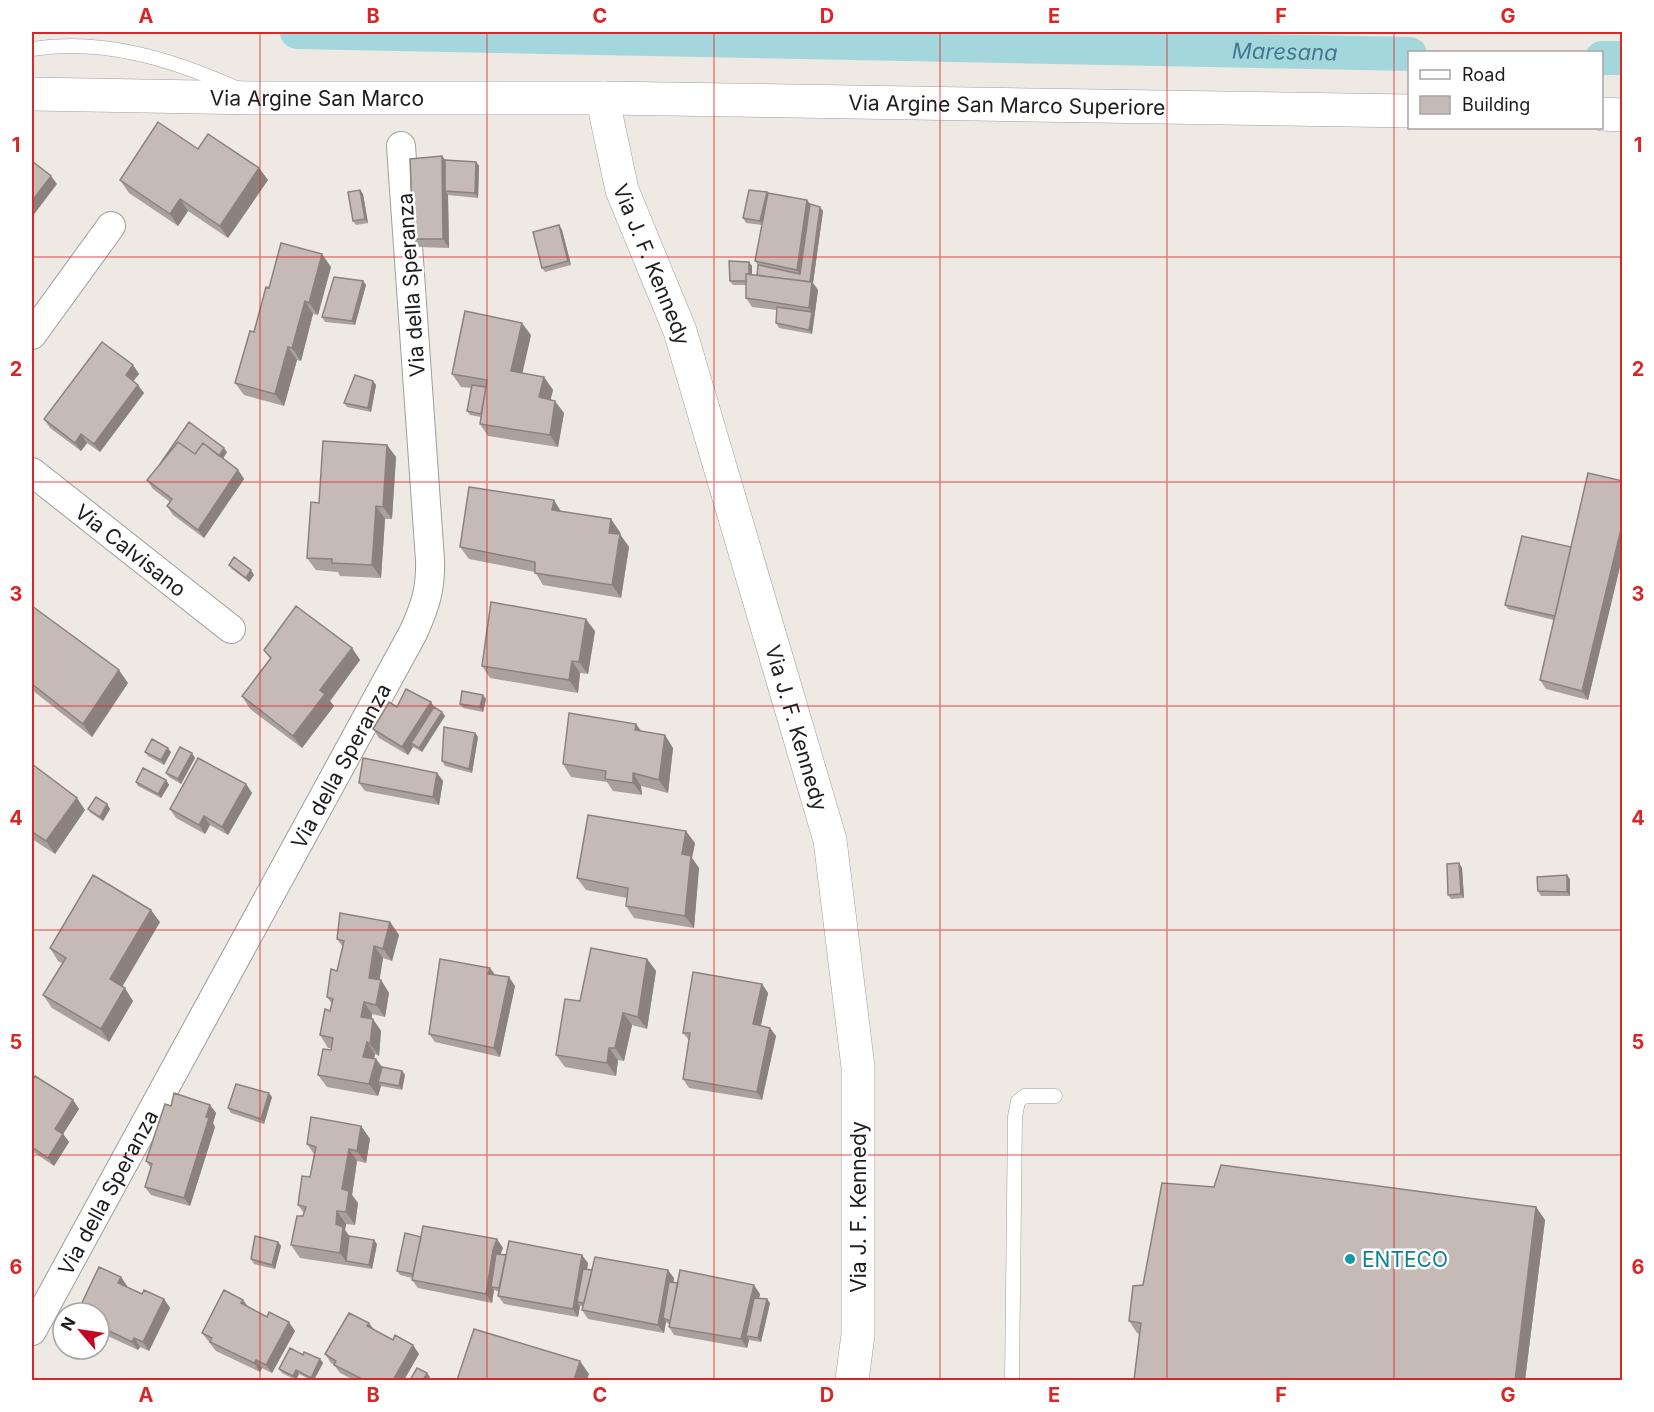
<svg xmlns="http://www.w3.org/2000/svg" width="1654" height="1412" font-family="Inter,sans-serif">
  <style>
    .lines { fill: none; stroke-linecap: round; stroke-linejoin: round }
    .canal { stroke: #a4d7db; stroke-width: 34 }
    .service-casing { stroke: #9e9e9e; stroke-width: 15 }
    .minor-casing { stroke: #9e9e9e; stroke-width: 30 }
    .tertiary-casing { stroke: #9e9e9e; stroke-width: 34 }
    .service { stroke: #fff; stroke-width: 14 }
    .minor { stroke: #fff; stroke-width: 28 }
    .tertiary { stroke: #fff; stroke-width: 33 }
    .wall { fill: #aaa09d }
    .shaded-wall { fill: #8b8280 }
    .building { fill: #c6bab7; stroke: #8b8280; stroke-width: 1.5 }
    .grid { fill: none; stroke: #d62828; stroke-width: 1.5; stroke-opacity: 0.55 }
    .culture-dot { fill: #0f9aa8; stroke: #fff; stroke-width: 2 }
    .labels { text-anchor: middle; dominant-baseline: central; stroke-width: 5; stroke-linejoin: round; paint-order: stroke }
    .street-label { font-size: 21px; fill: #1d1d1d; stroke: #fff }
    .culture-label { font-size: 21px; fill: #0d838f; stroke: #fff; text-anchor: start }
    .water-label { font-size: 22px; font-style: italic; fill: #437893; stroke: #fff }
    .neatline { fill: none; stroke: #d62828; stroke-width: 2 }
    .grid-label { font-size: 20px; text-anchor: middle; font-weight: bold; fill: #d62828 }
  </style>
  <rect width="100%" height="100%" fill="#eee9e3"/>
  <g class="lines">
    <g class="canal">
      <path id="s1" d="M297,32L1410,54"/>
      <path d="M1602,58H1622"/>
    </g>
    <g class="service-casing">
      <path id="service" d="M32,49C102,38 172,59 236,88
        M1012,1380L1015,1117L1018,1101L1025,1096H1055"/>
    </g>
    <g class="minor-casing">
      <g id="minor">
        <path d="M32,335L111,226"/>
        <path id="s2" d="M32,472L231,629"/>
        <path id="s3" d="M32,1331L413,633C425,607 431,589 430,560L401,146"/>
      </g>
    </g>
    <g class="tertiary-casing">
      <g id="tertiary">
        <path id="s4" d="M32,94L258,98H604L1410,111"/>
        <path id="s5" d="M604,98L606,115L622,190L680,331L830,840L858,1067V1335L852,1380"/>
        <path d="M1602,114L1622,115"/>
      </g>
    </g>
    <use href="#service" class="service"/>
    <use href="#minor" class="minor"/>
    <use href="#tertiary" class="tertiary"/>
  </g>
  <path class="wall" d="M198,149L259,168L268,180L228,238L188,211L178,226L129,193L120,180Z
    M442,156L445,160L476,162L479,166L478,198L448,195L449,248L419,247L413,239Z
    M360,190L363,194L368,223L356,225L353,221Z
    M768,194L807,200L810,204L823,211L813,283L818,290L812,334L779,328L776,323L777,310L752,307L746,298V285H733L730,281L749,262L752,266V275H757L758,265L755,261L762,225L746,223L743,218Z
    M559,225L562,230L571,265L545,272L542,268Z
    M331,267L318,315L313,314L301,361L297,360L284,406L244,395L235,383L269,288Z
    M363,281L366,285L355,325L325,322L322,317Z
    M531,335L522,373L544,377L553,390L550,400L564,413L558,447L488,436L480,424L481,417L470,415L467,411L472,388L461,387L452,374Z
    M133,365L139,374L133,381L144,393L100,452L87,443L81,451L50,428L44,419Z
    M373,381L376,385L371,412L347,407L344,403Z
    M387,445L396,457L392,519H385L381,578L340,576L338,572L316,570L307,558L319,503Z
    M227,452L223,459L238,470L244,479L204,538L173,515L167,506L170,502L153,489L147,480Z
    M1623,481V554L1588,700L1546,689L1540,680L1554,620L1508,609L1505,605L1571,547Z
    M562,512L620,532L619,534L629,547L621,598L543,585L535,572L469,559L460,547Z
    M229,565L254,575L249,582L232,569Z
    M32,606L128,683L92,737L32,690Z
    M595,631L588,674L580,673L578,693L490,678L482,666Z
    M352,648L360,660L330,701L334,706L302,748L250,709L242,696L270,658L264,650Z
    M486,699L483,712L463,708L460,704Z
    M397,707H434L445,716L422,752L413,747L408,755L379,738L373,729Z
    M642,731L673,748L668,793L641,786L642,795L613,791L607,782L571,777L563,764Z
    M475,733L478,737L472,773L445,766L442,761Z
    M145,752H171L164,765L148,756Z
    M195,758L181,784L169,777L166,773Z
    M32,764L85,810L55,854L32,839Z
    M437,773L443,781L439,805L365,791L359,783Z
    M166,780L169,785L161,798L138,786L136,782Z
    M246,784L252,793L228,835L210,825L205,834L176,818L170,809Z
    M107,804L110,809L103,821L91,813L88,809Z
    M695,843L692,858L699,868L694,928L634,918L626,906L627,898L586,890L577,878Z
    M1459,863L1462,868L1464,898L1451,899L1448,895Z
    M1570,879V896H1541L1538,891Z
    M160,922L122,987L133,1001L109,1042L52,1008L43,995L62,963L58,961L50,948Z
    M390,922L399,935L392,961L383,958L379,980H381L389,993L385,1017L372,1014V1018L381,1031L379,1056L375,1054L374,1059H376L382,1067L402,1071L405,1075L402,1090L381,1086L378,1096L327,1087L318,1075L332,1048H328L320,1035L330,1011L332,1004L327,997L337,971L343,947L337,939Z
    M647,959L656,971L647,1029L632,1025L624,1061L618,1060L616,1076L565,1067L556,1055L580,1001Z
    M495,975L515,986L500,1057L435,1042L429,1034Z
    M762,984L768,993L761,1026L770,1028L776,1036L762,1100L689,1088L683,1079L689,1040L683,1033Z
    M32,1081L73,1100L79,1109L63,1134L69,1142L54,1166L32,1151Z
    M272,1097L264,1124L231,1113L228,1108Z
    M210,1105L216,1113L213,1123L215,1127L190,1206L151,1195L145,1187L151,1168L146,1161L171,1106Z
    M361,1126L370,1139L366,1163L357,1161L352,1195L358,1203L355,1225L346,1224L345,1230L349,1236L377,1244L372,1269L300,1258L291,1245L304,1213L298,1205L310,1177L314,1154L307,1144Z
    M1214,1187L1536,1207L1545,1220L1525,1380H1134L1139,1334L1137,1333L1129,1321L1143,1285Z
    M421,1237L503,1248L500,1254L588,1263L587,1270L674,1278L673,1282L760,1294L759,1298L770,1303L761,1342L749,1340L747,1348L674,1335L669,1327V1324L666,1322L664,1333L588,1319L582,1310L583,1306H580L578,1317L504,1304L498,1296L499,1292L494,1290L492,1303L418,1288L412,1280V1278L400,1275L397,1271Z
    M278,1242L281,1246L275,1269L254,1264L251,1259Z
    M121,1277L127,1286V1287L142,1294L164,1299L170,1308L149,1351L140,1347L138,1350L99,1332V1313H79L78,1311Z
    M249,1307L295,1331L272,1373L262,1368L260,1372L216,1351L202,1333Z
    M375,1330L393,1340L413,1345L419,1354L404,1380H354L340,1373L334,1365L331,1363L325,1354Z
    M303,1355L320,1359L323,1363L314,1380H311L299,1374L296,1380L282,1373L279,1369Z"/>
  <path class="shaded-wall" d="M442,156L448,164L445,191L448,195L449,248L443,239Z
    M476,162L479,166L478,198L475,193Z
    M259,168L268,180L228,238L220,226Z
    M51,176L57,184L32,217V201Z
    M360,190L363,194L368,223L365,219Z
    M767,192L770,196L763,225L760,221Z
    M180,199L188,211L178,226L170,214Z
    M807,200L813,208L803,278L797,270Z
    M820,207L823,211L813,283L818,290L812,334L809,330L812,312L809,308V285Z
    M559,225L562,230L571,265L568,261Z
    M322,254L331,267L318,315L309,303Z
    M749,262L752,266V285L749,280Z
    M363,281L366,285L355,325L352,321Z
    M305,301L313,314L301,361L292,348Z
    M522,323L531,335L520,384L511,371Z
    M288,347L297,360L284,406L275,394Z
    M133,365L139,374L131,384L126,375Z
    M544,377L553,390L548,410L539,397Z
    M373,381L376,385L371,412L368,408Z
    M138,385L144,393L100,452L94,444Z
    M555,401L564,413L558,447L550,435Z
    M81,434L87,443L81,451L75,443Z
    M387,445L396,457L392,519L383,507Z
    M224,448L227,452L221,461L218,457Z
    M238,470L244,479L204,538L198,530Z
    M554,500L562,513L552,510Z
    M376,506L385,519L381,578L372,565Z
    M611,519L620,532L617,546L609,533Z
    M1623,521V554L1588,700L1582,691Z
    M620,534L629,547L621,598L612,585Z
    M251,570L254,575L249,582L246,578Z
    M586,619L595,631L588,674L579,662Z
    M352,648L360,660L330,701L334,706L302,748L293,736L320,690Z
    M572,661L580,673L578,693L569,680Z
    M119,670L128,683L92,737L83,724Z
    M483,695L486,699L483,712L480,707Z
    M431,702L437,711L411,743L413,747L408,755L402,747Z
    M442,712L445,716L422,752L419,748Z
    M636,724L645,736L635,730Z
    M475,733L478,737L472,773L469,769Z
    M665,735L673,748L668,793L659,780Z
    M168,748L171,752L164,765L161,760Z
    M192,753L195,758L181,784L178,779Z
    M437,773L443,781L439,805L433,797Z
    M633,773L641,786L642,795L633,783Z
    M166,780L169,785L161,798L158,794Z
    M246,784L252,793L228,835L222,827Z
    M77,798L85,810L55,854L46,841Z
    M107,804L110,809L103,821L100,817Z
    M204,816L210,825L205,834L199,825Z
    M686,831L695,843L692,858L699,868L694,928L685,916L682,854Z
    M1459,863L1462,868L1464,898L1461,894Z
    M1567,875L1570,879V896L1567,892Z
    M151,910L160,922L119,992L110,979Z
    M390,922L399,935L392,961L383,949Z
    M374,946L383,958L378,990L369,978Z
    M647,959L656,971L647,1029L638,1017Z
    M490,968L496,976L488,974Z
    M509,977L515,986L500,1057L494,1048Z
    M381,980L389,993L385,1017L376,1005Z
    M762,984L768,993L759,1033L753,1024Z
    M125,988L133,1001L109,1042L101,1029Z
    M364,1002L372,1014L370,1029L361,1017Z
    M623,1013L632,1025L624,1061L615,1048Z
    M373,1019L381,1031L379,1056L370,1044Z
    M770,1028L776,1036L762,1100L757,1092Z
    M367,1042L375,1054L372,1070L363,1057Z
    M609,1048L618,1060L616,1076L607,1063Z
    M376,1059L385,1071L378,1082L381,1086L378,1096L369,1084Z
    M402,1071L405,1075L402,1090L399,1086Z
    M269,1093L272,1097L264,1124L261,1119Z
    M73,1100L79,1109L63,1134L69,1142L54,1166L48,1158L55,1129Z
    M210,1105L216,1113L213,1123L215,1127L190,1206L184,1198Z
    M361,1126L370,1139L366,1163L357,1151Z
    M349,1149L357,1161L352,1195L358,1203L355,1225L346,1212L342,1189Z
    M1536,1207L1545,1220L1525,1380H1515Z
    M337,1211L346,1224L345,1230L352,1240L346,1261L340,1253L336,1224Z
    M497,1239L503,1248L499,1258L491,1287L494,1290L492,1303L486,1294L493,1250Z
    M374,1240L377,1244L372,1269L369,1265Z
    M278,1242L281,1246L275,1269L272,1265Z
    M582,1255L588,1263L581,1302H577L580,1306L578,1317L573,1309Z
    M668,1270L674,1278L667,1320L663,1318L666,1322L664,1333L658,1325Z
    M121,1277L127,1286L124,1291L118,1283Z
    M754,1285L760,1294L750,1336H746L749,1340L747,1348L741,1339Z
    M164,1299L170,1308L149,1351L143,1342Z
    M767,1299L770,1303L761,1342L758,1338Z
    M243,1300L249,1308L241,1303Z
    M289,1322L295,1331L272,1373L266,1365Z
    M369,1323L375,1331L367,1326Z
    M134,1338L140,1347L138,1350L132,1342Z
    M413,1345L419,1354L404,1380H393Z
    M320,1359L323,1363L314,1380H313L311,1378Z
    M256,1360L262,1368L260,1372L254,1363Z
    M580,1361L589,1374L587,1380H574Z
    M296,1370L299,1374L296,1380L293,1376Z
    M427,1373L430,1377L429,1380H423Z"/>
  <path class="building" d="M158,122L198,149L208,134L259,168L220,226L180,199L170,214L120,180Z
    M442,156L443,239H413L410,159Z
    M445,160L476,162L475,193L445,191Z
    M32,161L51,176L32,201Z
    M360,190L365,219L353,221L348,192Z
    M749,190L767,192L760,221L743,218Z
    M768,193L807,200L797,270L755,261Z
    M810,204L820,207L810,282L757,275L758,265L800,274Z
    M559,225L568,261L542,268L533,232Z
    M281,243L322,254L309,303L305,301L292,348L288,347L275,394L235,383L250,331L254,332L266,287L269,288Z
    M729,261L749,262V274H746V281H730Z
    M746,274L812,282L809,308L746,298Z
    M334,277L363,281L352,321L322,317Z
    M777,307L812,312L809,330L776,323Z
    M465,311L522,323L511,371L544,377L539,397L555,401L550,435L480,424L487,380L452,374Z
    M102,342L133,365L126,375L138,385L94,444L81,434L75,443L44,419Z
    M355,375L373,381L368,408L344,403Z
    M472,385L486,387L481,414L467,411Z
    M189,422L224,448L219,456L203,443L195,454L178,442L160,464Z
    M323,441L387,445L383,507L376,506L372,565L332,563V559L307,558L311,502L319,503Z
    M178,442L195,454L203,443L238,470L198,530L167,506L172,499L147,480Z
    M1588,473L1623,481V521L1582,691L1540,680Z
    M469,487L554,500L552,510L611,519L609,533L620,534L612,585L535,573V562L460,547Z
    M1522,536L1571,547L1555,616L1505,605Z
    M234,557L251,570L246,578L229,565Z
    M491,602L586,619L579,662L572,661L569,680L482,666Z
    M32,606L119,670L83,724L32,684Z
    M296,606L352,648L320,690L325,694L293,736L242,696L271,658L264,650Z
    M406,689L431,702L402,747L373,729L389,702L397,707Z
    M462,691L483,695L480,707L460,704Z
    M434,707L442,712L419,748L411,743Z
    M569,713L636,724L635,730L665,735L659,780L633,773V783L605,779L606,771L563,764Z
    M444,727L475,733L469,769L442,761Z
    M152,739L168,748L161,760L145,752Z
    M180,747L192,753L178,779L166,773Z
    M198,758L246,784L222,827L204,816L199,825L170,809Z
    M363,758L437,773L433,797L359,783Z
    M32,764L77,798L46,841L32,832Z
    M143,768L166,780L158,794L136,782Z
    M96,797L107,804L100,817L88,809Z
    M588,815L686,831L682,854L691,856L685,916L626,906L628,888L577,878Z
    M1459,863L1461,894L1448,895L1447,864Z
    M93,875L151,910L110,979L125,988L101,1029L43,995L66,958L50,948Z
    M1567,875V892L1538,891L1537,877Z
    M340,913L390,922L383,949L374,946L369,978L381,980L376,1005L364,1002L361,1017L373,1019L370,1044L367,1042L363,1057L376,1059L369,1084L318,1075L323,1049L331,1050L333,1038L320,1035L325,1009L330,1011L333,999L327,997L331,969L337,971L344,941L337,939Z
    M591,948L647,959L638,1017L623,1013L615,1048H609L607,1063L556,1055L565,999L580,1001Z
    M440,959L490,968L488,974L509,977L494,1048L429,1034Z
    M693,972L762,984L753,1024L770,1028L757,1092L683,1079L690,1033H683Z
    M382,1067L402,1071L399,1086L378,1082Z
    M35,1076L73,1100L55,1129L63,1134L48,1158L32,1147V1081Z
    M236,1084L269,1093L261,1119L228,1108Z
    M174,1093L210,1105L206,1117L209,1118L184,1198L145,1187L152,1164L146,1161L165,1104L171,1106Z
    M311,1117L361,1126L357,1151L349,1149L342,1189L349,1191L346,1212L337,1211L336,1224L343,1227L340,1253L291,1245L297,1216H303L306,1207L298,1205L302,1176L310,1177L316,1147L307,1144Z
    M1221,1165L1536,1207L1515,1380H1134L1141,1323L1129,1321L1133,1286L1143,1285L1162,1183L1214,1187Z
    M423,1226L497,1239L493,1250L486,1294L412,1280Z
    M405,1233L421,1237L413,1274L397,1271Z
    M255,1236L278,1242L272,1265L251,1259Z
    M349,1236L374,1240L369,1265L346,1261Z
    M509,1241L582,1255L573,1309L498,1296Z
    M496,1254L506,1255L499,1288L491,1287Z
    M595,1257L668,1270L658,1325L582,1310Z
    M99,1267L121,1277L118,1283L142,1294L144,1290L164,1299L143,1342L134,1338L132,1342L99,1326V1313H83L78,1311Z
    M583,1269L592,1270L584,1303L577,1302Z
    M680,1270L754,1285L741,1339L669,1327Z
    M669,1282L678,1283L670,1321L663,1318Z
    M224,1290L243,1300L241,1303L267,1317L269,1312L289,1322L266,1365L256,1360L254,1363L210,1342L212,1338L202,1333Z
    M754,1298L767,1299L758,1338L746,1336Z
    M349,1313L369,1323L367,1326L393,1340L395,1335L413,1345L393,1380H364L334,1365L336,1361L325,1354Z
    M474,1329L580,1361L574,1380H457Z
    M290,1348L303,1355L304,1352L320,1359L311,1378L296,1370L293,1376L279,1369Z
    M417,1368L427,1373L423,1380H410Z"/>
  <path class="grid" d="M260,32V1380M487,32V1380M714,32V1380M940,32V1380M1167,32V1380M1394,32V1380M32,257H1622M32,482H1622M32,706H1622M32,930H1622M32,1155H1622"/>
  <circle class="culture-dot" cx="1350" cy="1259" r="6"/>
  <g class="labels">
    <g class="street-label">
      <text stroke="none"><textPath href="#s4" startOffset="285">Via Argine San Marco</textPath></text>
      <text stroke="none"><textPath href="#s4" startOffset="975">Via Argine San Marco Superiore</textPath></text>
      <text stroke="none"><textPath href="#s5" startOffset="174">Via J. F. Kennedy</textPath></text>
      <text transform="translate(411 285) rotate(-94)">Via della Speranza</text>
      <text stroke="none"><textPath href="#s2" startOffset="126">Via Calvisano</textPath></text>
      <text stroke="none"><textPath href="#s5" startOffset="660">Via J. F. Kennedy</textPath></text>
      <text stroke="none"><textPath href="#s3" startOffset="644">Via della Speranza</textPath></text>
      <text stroke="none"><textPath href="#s3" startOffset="158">Via della Speranza</textPath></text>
      <text transform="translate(858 1207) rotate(-90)">Via J. F. Kennedy</text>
    </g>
    <g class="culture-label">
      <text x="1362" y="1259">ENTECO</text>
    </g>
    <g class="water-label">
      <text stroke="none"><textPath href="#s1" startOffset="988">Maresana</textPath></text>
    </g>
  </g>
  <rect width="1654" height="1412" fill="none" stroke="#ffffff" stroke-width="66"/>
  <rect x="1408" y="51" width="195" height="78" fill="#ffffff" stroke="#a5a5a5" stroke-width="1.5"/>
  <rect x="1420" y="70" width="30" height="9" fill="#ffffff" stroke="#a5a5a5" stroke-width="1.5"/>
  <text x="1462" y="81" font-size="18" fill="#1d1d1d">Road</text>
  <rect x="1420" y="96" width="30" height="18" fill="#c6bab7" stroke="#a5a5a5" stroke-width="1.5"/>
  <text x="1462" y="111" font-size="18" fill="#1d1d1d">Building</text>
  <g transform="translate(81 1331) rotate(299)"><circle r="28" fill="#ffffff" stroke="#a5a5a5" stroke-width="1.5"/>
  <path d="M0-4.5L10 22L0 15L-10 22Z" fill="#c60523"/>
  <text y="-9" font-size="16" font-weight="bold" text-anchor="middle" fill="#1d1d1d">N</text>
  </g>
  <rect x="33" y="33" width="1588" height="1346" class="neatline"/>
  <g class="grid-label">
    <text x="146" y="23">A</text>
    <text x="373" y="23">B</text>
    <text x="600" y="23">C</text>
    <text x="827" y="23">D</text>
    <text x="1054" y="23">E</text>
    <text x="1281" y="23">F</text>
    <text x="1508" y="23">G</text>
    <text x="16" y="152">1</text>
    <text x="1638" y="152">1</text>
    <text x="16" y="376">2</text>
    <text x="1638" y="376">2</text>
    <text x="16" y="601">3</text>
    <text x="1638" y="601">3</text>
    <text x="16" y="825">4</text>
    <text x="1638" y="825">4</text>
    <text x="16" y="1049">5</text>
    <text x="1638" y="1049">5</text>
    <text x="16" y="1274">6</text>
    <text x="1638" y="1274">6</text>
    <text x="146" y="1402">A</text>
    <text x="373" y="1402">B</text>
    <text x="600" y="1402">C</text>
    <text x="827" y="1402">D</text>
    <text x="1054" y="1402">E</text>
    <text x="1281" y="1402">F</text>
    <text x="1508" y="1402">G</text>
  </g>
</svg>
